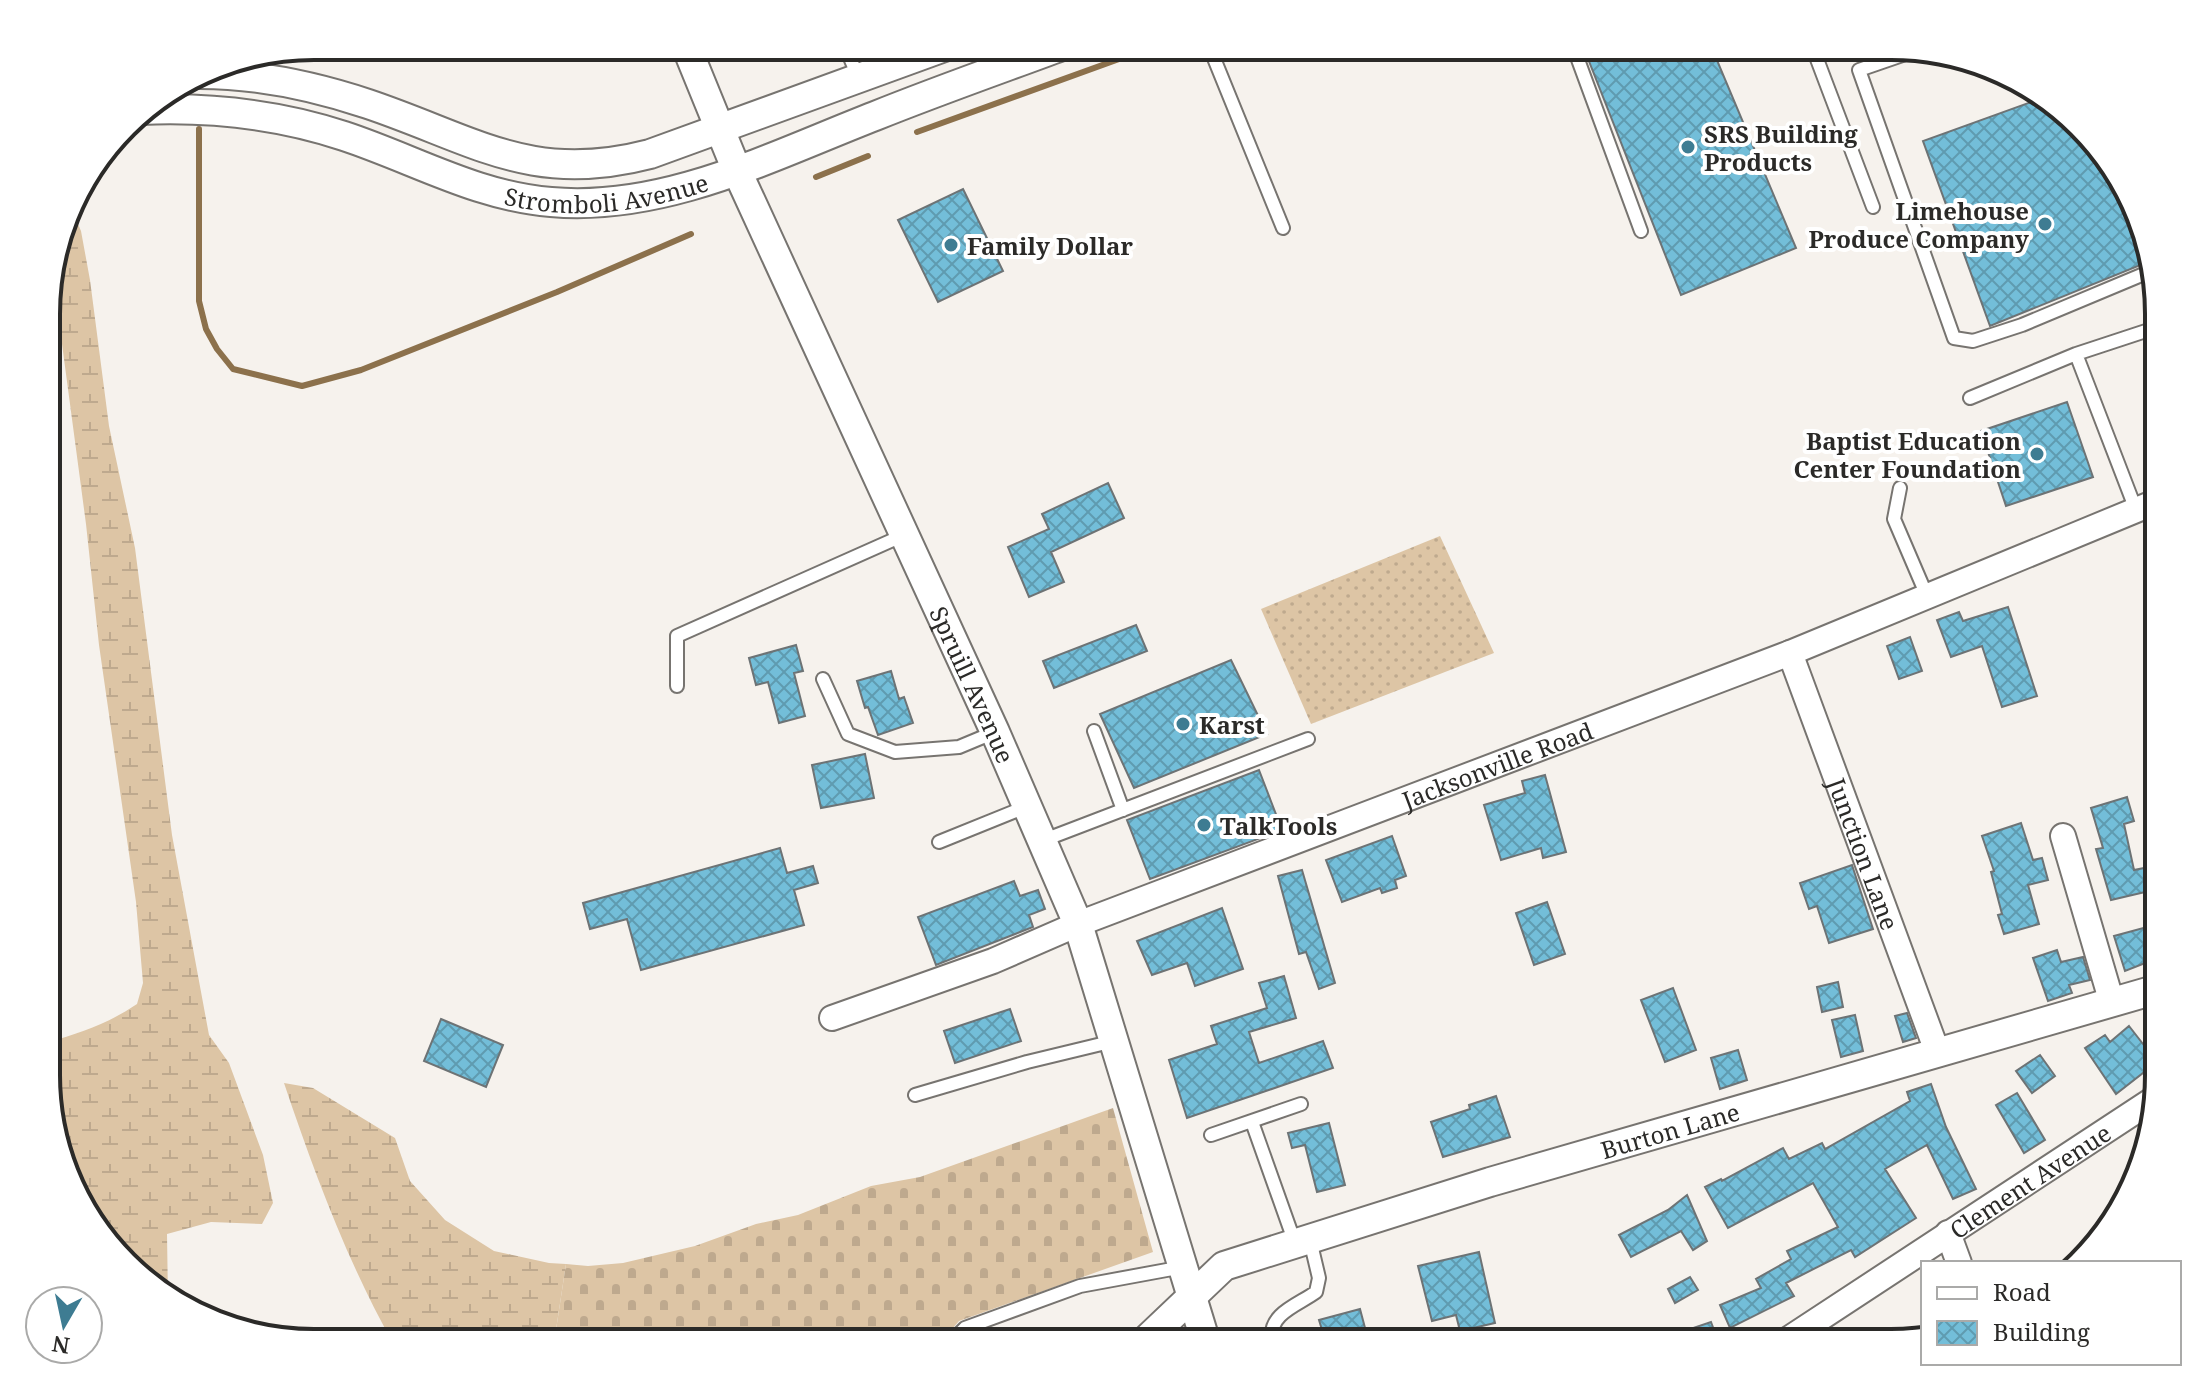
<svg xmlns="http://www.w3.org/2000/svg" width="2205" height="1389" font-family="'Noto Serif',serif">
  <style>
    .grass { fill: url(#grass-dots) }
    .wetland { fill: url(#wetland-marsh) }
    .cemetery { fill: url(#cemetery-stones) }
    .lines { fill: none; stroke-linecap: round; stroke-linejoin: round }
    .stream { stroke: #8c714c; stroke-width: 6 }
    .building { fill: url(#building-cross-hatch); stroke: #6d7375; stroke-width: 2 }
    .service-casing { stroke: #777470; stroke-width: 16 }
    .minor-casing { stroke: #777470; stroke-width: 28 }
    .tertiary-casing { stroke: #777470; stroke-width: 32 }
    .service { stroke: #fff; stroke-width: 12 }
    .minor { stroke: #fff; stroke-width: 24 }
    .tertiary { stroke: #fff; stroke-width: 28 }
    .poi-dot { fill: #3e7c92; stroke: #fff; stroke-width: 3 }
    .labels { text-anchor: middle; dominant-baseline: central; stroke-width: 8; stroke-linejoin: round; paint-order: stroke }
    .poi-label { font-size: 24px; font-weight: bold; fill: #2b2a28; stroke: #fff; text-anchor: start }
    .street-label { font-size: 24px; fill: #2b2a28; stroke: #fff }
    .rim { fill: none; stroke: #2b2a28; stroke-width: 4 }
  </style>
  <defs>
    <pattern id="grass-dots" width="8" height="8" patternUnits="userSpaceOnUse" patternTransform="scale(2)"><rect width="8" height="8" fill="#ddc5a5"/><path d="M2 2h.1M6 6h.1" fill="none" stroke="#bea98e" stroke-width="1.8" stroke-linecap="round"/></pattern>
    <pattern id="wetland-marsh" width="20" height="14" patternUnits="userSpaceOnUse" patternTransform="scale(2)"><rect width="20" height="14" fill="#ddc5a5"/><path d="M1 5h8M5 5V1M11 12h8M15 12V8" fill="none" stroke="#bea98e"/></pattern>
    <pattern id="cemetery-stones" width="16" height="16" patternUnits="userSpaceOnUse" patternTransform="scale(2)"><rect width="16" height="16" fill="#ddc5a5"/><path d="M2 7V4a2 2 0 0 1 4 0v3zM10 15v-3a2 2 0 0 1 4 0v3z" fill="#bea98e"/></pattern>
    <pattern id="building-cross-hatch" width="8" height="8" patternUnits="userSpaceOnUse" patternTransform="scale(2)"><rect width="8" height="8" fill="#73bed9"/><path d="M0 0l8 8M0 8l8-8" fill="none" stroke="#5f9bb0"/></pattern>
  </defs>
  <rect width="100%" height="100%" fill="#f6f2ed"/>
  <path class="grass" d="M1440,536L1494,653L1311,724L1261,609Z"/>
  <path class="wetland" d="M73,213L81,231L90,280L109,426L135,548L172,835L209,1035L229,1063L263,1155L273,1203L262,1224L211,1222L167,1234L168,1299L82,1209L48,1110V1042C81,1033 109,1023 137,1004L143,983L136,902L99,645L86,524L52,269L68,214Z
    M284,1083L313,1088L395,1138L410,1181L445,1220L494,1251L549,1263L566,1264L554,1343H393C347,1261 314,1172 284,1083Z"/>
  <path class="cemetery" d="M1113,1108L1153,1252L959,1321L940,1343H554L566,1264L588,1266L623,1263L695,1246L756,1224L798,1215L871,1186L920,1177Z"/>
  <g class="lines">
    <path class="stream" d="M199,129V301L206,329L217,349L233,369L302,386L361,370L557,292L691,234
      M917,132L1155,46
      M816,177L868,156"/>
  </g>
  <path class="building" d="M1583,46H1711L1796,248L1681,295Z
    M2045,97L2123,180L2148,262L1990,326L1923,141Z
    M963,189L1003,271L938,302L898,220Z
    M2067,402L2093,477L2006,506L1981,431Z
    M1108,483L1124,518L1051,552L1064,582L1029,597L1008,547L1049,529L1042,514Z
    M2008,607L2037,696L2002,707L1982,646L1951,657L1937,620L1959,612L1963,621Z
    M1136,625L1147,651L1054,688L1043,661Z
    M1910,637L1922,671L1899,679L1887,646Z
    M796,645L803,671L794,673L805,716L779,723L768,682L756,685L749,658Z
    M1231,660L1267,734L1134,788L1100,714Z
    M891,671L899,699L904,697L913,723L878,735L868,707L865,708L857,681Z
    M865,754L874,798L821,808L812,765Z
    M1259,770L1282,830L1150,879L1127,820Z
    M1545,775L1566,852L1543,858L1541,848L1501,860L1484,805L1525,793L1522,781Z
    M2127,797L2134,821L2124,824L2134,870L2154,866L2158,889L2111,900L2096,849L2103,848L2091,808Z
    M2021,823L2033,860L2042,858L2048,880L2028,885L2039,924L2004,934L1998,915L2002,914L1991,872L1994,871L1982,836Z
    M1392,836L1406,876L1395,880L1397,888L1382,893L1380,888L1342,902L1326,860Z
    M780,848L787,873L813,866L818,883L794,890L804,925L641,970L627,919L590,929L583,903Z
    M1852,865L1873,929L1829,943L1817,906L1809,909L1800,883Z
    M1302,870L1335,983L1319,989L1306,952L1299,954L1278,876Z
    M1014,881L1020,896L1038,890L1045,909L1029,915L1033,927L936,965L918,917Z
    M1547,902L1565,954L1534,965L1516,913Z
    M1222,908L1243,969L1195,986L1187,963L1152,975L1137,941Z
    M2158,924V958L2125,971L2114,936Z
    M2057,950L2061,962L2083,957L2090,980L2069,985L2072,993L2048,1001L2033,958Z
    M1284,976L1296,1018L1249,1032L1259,1063L1323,1041L1333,1068L1187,1118L1169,1060L1217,1044L1211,1026L1267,1008L1259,983Z
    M1838,982L1843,1007L1822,1012L1817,987Z
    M1673,988L1696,1050L1665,1062L1641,1000Z
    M1010,1009L1021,1041L955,1063L944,1031Z
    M1907,1013L1916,1038L1903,1042L1895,1016Z
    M1855,1015L1863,1051L1841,1057L1832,1020Z
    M441,1019L503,1045L486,1087L424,1061Z
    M2129,1026L2157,1062L2116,1094L2085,1048L2105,1035L2110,1042Z
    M1738,1050L1747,1080L1720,1089L1711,1058Z
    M2040,1055L2055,1076L2032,1093L2016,1071Z
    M1931,1084L1946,1127L1976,1189L1953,1199L1927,1145L1885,1169L1916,1218L1855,1257L1851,1250L1786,1283L1794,1296L1730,1328L1720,1305L1761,1288L1756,1279L1791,1259L1787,1251L1838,1227L1813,1183L1728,1228L1705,1187L1721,1179L1722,1181L1783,1148L1789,1159L1822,1143L1825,1149L1910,1101L1907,1092Z
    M2017,1093L2045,1140L2024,1153L1996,1105Z
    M1496,1096L1510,1137L1443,1157L1431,1122L1470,1109L1469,1105Z
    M1329,1123L1345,1185L1317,1192L1305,1145L1292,1148L1288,1133Z
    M1687,1195L1707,1241L1693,1250L1681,1231L1631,1257L1619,1235L1668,1210Z
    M1479,1252L1495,1323L1460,1331L1456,1315L1432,1321L1418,1266Z
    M1690,1277L1698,1290L1675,1303L1668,1289Z
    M1360,1309L1369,1343H1326L1319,1320Z
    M1711,1322L1717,1338L1706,1343H1696L1690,1329Z"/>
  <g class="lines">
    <g class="service-casing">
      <path id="service" d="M845,46L859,79
        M1209,46L1283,228
        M1573,46L1641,231
        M1812,46L1873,207
        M1917,50L1859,70L1954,338L1973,341L2022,325L2151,271
        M2076,354L2136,510
        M1970,398L2076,354L2158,327
        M1900,488L1894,519L1927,596
        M823,679L848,734L895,752L959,747L995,732
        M677,686V636L904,535
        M1094,731L1123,810
        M1044,840L1308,739
        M939,842L1028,806
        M915,1095L1027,1062L1114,1041
        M1252,1122L1295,1243
        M1211,1135L1301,1104
        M1272,1339C1269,1313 1298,1305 1316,1292L1319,1278L1310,1240
        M950,1343L965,1328L1080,1286L1183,1267
        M1252,1343L1269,1338L1273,1343"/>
    </g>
    <g class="minor-casing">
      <g id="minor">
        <path id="s1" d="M1790,653L1938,1054"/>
        <path d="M2063,836L2112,1003"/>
        <path id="s2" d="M832,1018L993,961L1078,924L1790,653L2158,501"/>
        <path d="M1948,1233L1959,1263"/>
        <path id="s3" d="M1784,1342L2157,1097"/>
      </g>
    </g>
    <g class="tertiary-casing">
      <g id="tertiary">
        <path id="s4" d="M686,46L737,171L995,732L1078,924L1206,1343"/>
        <path d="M200,74C257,74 314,86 368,104C475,140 531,185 650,154L947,46"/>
        <path id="s5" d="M141,110C211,107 278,114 344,136C414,159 476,196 551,202C664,212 772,156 875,116C937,91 1000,69 1062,46"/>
        <path id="s6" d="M1143,1343L1224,1266L1490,1182L2158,989"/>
      </g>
    </g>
    <use href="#service" class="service"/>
    <use href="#minor" class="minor"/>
    <use href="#tertiary" class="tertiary"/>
  </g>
  <g class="poi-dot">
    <circle cx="1688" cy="147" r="8"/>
    <circle cx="2045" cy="224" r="8"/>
    <circle cx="951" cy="245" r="8"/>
    <circle cx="2037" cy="454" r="8"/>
    <circle cx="1183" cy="724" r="8"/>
    <circle cx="1204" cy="825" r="8"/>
  </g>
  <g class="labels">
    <g class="poi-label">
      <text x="1704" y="133">SRS Building<tspan x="1704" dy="28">Products</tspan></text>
      <text x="2029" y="210" text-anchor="end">Limehouse<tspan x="2029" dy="28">Produce Company</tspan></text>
      <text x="967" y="245">Family Dollar</text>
      <text x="2021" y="440" text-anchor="end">Baptist Education<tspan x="2021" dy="28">Center Foundation</tspan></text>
      <text x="1199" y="724">Karst</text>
      <text x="1220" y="825">TalkTools</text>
    </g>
    <g class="street-label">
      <text stroke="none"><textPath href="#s5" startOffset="480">Stromboli Avenue</textPath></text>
      <text stroke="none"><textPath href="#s4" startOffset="700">Spruill Avenue</textPath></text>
      <text stroke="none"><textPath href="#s2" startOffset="712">Jacksonville Road</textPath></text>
      <text stroke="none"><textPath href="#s1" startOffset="214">Junction Lane</textPath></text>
      <text stroke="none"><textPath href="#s6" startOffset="578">Burton Lane</textPath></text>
      <text stroke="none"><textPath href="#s3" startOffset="294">Clement Avenue</textPath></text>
    </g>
  </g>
  <path d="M0 0H2205V1389H0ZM314 60H1891A254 254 0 0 1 2145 314V1075A254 254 0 0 1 1891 1329H314A254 254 0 0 1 60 1075V314A254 254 0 0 1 314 60Z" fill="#fff" fill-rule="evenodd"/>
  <path class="rim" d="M314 60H1891A254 254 0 0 1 2145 314V1075A254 254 0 0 1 1891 1329H314A254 254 0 0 1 60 1075V314A254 254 0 0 1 314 60Z"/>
  <rect x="1921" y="1261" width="260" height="104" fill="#ffffff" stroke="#aaaaa9" stroke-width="2"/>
  <rect x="1937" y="1287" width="40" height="12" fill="#ffffff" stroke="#aaaaa9" stroke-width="2"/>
  <text x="1993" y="1301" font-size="24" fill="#2b2a28">Road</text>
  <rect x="1937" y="1321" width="40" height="24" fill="url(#building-cross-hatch)" stroke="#aaaaa9" stroke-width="2"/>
  <text x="1993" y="1341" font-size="24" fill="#2b2a28">Building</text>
  <g transform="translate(64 1325) rotate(189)"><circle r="38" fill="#ffffff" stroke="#aaaaa9" stroke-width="2"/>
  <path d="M0-6L14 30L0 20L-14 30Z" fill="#3e7c92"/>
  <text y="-12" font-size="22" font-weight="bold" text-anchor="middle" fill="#2b2a28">N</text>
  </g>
</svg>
